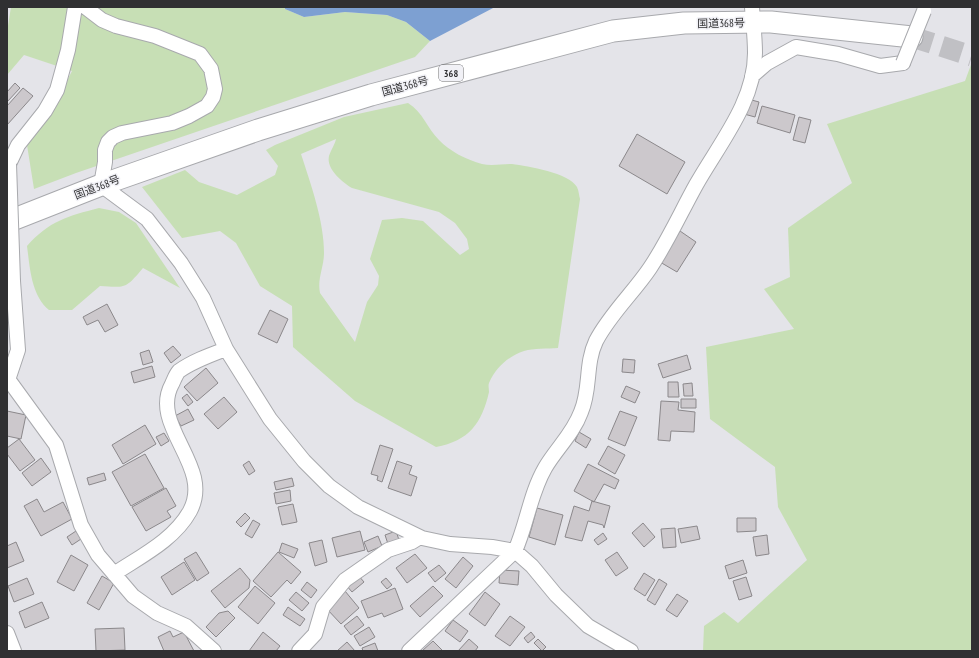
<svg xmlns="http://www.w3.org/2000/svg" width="979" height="658" font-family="'PT Sans Narrow','Noto Sans JP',sans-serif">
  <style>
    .green { fill: #c7dfb5; fill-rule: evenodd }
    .water { fill: #7da0d2 }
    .building { fill: #ccc8cc; stroke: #8b888b }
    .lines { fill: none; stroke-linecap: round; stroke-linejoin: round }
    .highway-tunnel { stroke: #c0c0c4; stroke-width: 21; stroke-dasharray: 21 10; stroke-linecap: butt }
    .minor-casing { stroke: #a8a9ad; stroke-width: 16 }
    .highway-casing { stroke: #a8a9ad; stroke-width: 23 }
    .minor { stroke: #fff; stroke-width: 14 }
    .highway { stroke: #fff; stroke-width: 21 }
    .minor-bridge-casing { stroke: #a8a9ad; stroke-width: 16; stroke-linecap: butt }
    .minor-bridge { stroke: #fff; stroke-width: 14 }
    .labels { text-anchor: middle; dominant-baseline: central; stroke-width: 3; stroke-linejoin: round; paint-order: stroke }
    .shield { fill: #f1f1f6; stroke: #6a6a6d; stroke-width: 1 }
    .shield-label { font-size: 10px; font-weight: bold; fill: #303032 }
    .street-label { font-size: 11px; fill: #303032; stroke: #f1f1f6 }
  </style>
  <rect width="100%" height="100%" fill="#e4e4e9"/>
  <path class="green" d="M11,7H285V9L304,17L345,12L387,15L406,22L430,41L415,57L76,173L34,189L27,145L55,104L72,71L24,55L7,75V32Z
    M972,62V651H703L704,626L724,612L738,623L807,560L778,507L775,467L710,419L706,347L794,329L764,289L790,277L788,228L852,183L827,124L965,81Z
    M408,103C423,112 427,128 439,140C449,151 467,160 482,164C491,166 502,164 512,164C528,166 569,173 577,187C579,191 579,196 580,199L558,348C547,349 534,348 524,351C509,356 496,367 489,383C488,386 489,389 489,392C482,423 469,441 436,447L355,401L293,347L292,306L260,286L236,243L220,231L182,238L142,187L185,170L199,182L237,195L275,175L278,166L266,150L275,145L344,117ZM336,139C335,144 331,150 329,156C326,169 342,182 352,188L439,212L455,223L467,239L469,249L460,255L423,221L402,218L382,220L370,259L379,276L378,285L367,302L355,342L320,293C317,279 324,267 324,253C324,221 311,185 301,154Z
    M99,208L119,212L136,223L180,288L143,268C126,288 127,288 100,286L72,310H49C31,295 30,268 27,246C49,221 68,216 99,208Z"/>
  <path class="water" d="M285,7H495L430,41L406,22L387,15L345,12L304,17L285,9Z"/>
  <path class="building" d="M15,83L20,88L7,102V92Z
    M23,88L33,96L7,125V106Z
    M748,99L759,102L755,117L744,114Z
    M762,106L795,115L790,133L757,123Z
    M799,117L811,120L805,143L793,140Z
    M637,134L685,162L667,194L619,166Z
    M680,231L696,242L677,272L660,262Z
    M107,304L118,325L105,332L98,320L87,325L83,317Z
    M270,310L288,319L277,343L258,334Z
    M173,346L181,355L171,363L164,353Z
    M149,350L153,362L143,365L140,353Z
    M687,355L691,369L663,378L658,364Z
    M623,359L635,360L634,373L622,372Z
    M152,366L155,377L134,383L131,372Z
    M206,368L218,383L197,401L184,387Z
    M668,382H678L679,397H668Z
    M692,383L693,396H684L683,384Z
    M626,386L640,392L635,403L621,397Z
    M187,394L193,402L188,406L182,398Z
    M224,397L237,412L218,429L204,414Z
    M681,399H696V408H681Z
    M661,401L679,402L678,410L695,412L694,432L671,431L670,441L658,440Z
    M188,409L194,420L181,426L175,416Z
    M7,411L26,415L21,439L7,436Z
    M620,411L637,417L625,446L608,439Z
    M145,425L156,444L123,464L112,445Z
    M579,432L591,439L586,448L575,441Z
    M164,433L169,441L161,446L156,437Z
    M19,439L35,460L20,471L7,454V448Z
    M380,445L393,449L382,482L377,480L378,476L371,474Z
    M608,446L625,455L615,474L598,464Z
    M145,454L164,488L131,506L112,472Z
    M41,458L51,472L32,486L22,473Z
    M249,461L255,471L249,475L243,465Z
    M397,461L412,466L409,474L417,477L411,496L388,488Z
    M588,464L619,480L615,489L604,484L594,502L574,491Z
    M104,473L106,480L89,485L87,478Z
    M292,478L294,486L276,490L274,482Z
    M166,488L176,506L167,511L171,517L146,531L132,507Z
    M290,490L291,501L276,504L274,493Z
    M37,499L44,512L63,502L72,519L41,536L24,506Z
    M592,501L610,506L604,528L603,525L588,521L582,541L565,537L574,506L589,511Z
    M293,504L297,522L282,525L278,507Z
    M537,508L563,515L555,545L529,537Z
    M245,513L250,518L241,527L236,522Z
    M737,518H756V531L737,532Z
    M253,520L260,524L252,538L245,534Z
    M643,523L655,537L644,547L632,533Z
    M697,526L700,539L681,543L678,529Z
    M675,528L676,547L663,548L661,529Z
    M76,531L81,539L72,545L67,537Z
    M360,531L365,550L337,557L332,538Z
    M396,531L399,540L388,544L385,535Z
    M603,533L607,539L598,545L594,540Z
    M767,535L769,554L756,556L753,537Z
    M378,536L382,546L368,552L364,542Z
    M322,540L327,562L315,566L309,543Z
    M16,542L24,561L7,568V546Z
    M282,543L298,549L294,558L279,552Z
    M196,552L209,573L197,581L184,559Z
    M278,552L301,572L291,584L287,580L271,597L253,581Z
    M617,552L628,568L616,576L605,560Z
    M415,554L427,568L407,583L396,568Z
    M71,555L88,565L74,591L57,582Z
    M463,557L473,566L456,588L445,579Z
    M743,560L747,573L729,579L725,566Z
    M184,562L195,580L172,595L161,577Z
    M439,565L446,573L435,582L428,573Z
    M240,568L250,580L249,588L225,608L211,591Z
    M500,570L519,571L518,585L499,583Z
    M644,573L655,580L645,596L634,589Z
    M358,575L364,582L352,592L346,585Z
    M102,576L114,583L99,610L87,603Z
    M746,577L752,596L739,600L733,581Z
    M27,578L34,594L14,602L8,586Z
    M386,578L392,585L387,589L381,582Z
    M659,579L667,584L655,605L647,600Z
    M307,582L317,590L311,598L301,590Z
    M255,586L275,603L258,624L238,607Z
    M433,586L443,596L420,617L410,606Z
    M395,588L403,609L384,617L382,613L368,618L361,601Z
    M345,591L359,608L341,624L326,608Z
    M296,592L309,603L302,611L289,600Z
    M485,592L500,604L485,626L469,614Z
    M677,594L688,601L677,617L666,610Z
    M42,602L49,618L25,628L19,612Z
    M288,607L305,619L300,626L283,615Z
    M228,611L235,618L216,637L206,627L219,613Z
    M357,616L364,625L351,635L344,626Z
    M510,616L525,627L510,646L495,636Z
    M453,620L468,631L460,642L445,631Z
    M369,627L375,637L360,646L354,636Z
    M124,628L125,650L96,651L95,629Z
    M170,631L173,637L184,632L194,651H164L158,637Z
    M263,632L280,646L276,651H249Z
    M531,632L535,637L528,643L524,638Z
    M469,639L478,647L475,651H458Z
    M538,639L546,647L542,651L534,643Z
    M433,641L443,651H422Z
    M347,642L355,651H337Z
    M375,643L378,651H363L362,648Z"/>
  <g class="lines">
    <path class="highway-tunnel" d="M912,37L972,56"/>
    <g class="minor-casing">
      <path id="minor" d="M85,7L102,20L116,26L155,36L200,54L211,69L215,89L213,97L207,106L189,116L172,123L122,133L113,137L108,142L105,150V162L101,185L147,219L181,263L203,298L226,349L270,419L304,461L329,486L358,507L422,538L450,544L492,547L515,551L532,566L556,595L588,626L631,651
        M752,76L767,63L796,47L838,54L880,66L903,63
        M9,164L18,145L45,111L57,90L68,50L75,7
        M8,379L56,445L81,525L98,555L133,596L157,613L186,626L214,651
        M7,383L18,350L13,281
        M114,574C141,556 174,540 190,511C214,466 149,426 172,384C174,380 176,374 179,371C193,361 210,355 226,349
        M7,633L14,651
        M299,651L315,634L323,607L345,580L388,550L412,542L420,537
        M409,651L515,551C527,524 530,494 545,468C556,449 573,434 581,412C591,389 585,364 596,341C610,314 634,292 650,268C668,241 681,212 696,185C719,144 755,102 755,53C755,37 753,22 752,7"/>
    </g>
    <g class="highway-casing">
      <path id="highway" d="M7,222L101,185L258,130L371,95L613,31L684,23L771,22L912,37"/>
    </g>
    <use href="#minor" class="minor"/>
    <use href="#highway" class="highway"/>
    <g class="minor-bridge-casing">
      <path id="minor-bridge" d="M903,63L924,11
        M9,164L13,281"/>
    </g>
    <use href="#minor-bridge" class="minor-bridge"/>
  </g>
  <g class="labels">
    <rect class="shield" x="439" y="65" width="24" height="16" rx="3"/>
    <g class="shield-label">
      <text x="451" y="73">368</text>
    </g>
    <g class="street-label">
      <text transform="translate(721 23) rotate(-1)">国道368号</text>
      <text transform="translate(405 86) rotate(-15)">国道368号</text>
      <text transform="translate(97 187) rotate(-21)">国道368号</text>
    </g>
  </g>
  <rect width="979" height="658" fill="none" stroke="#303032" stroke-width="16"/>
</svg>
